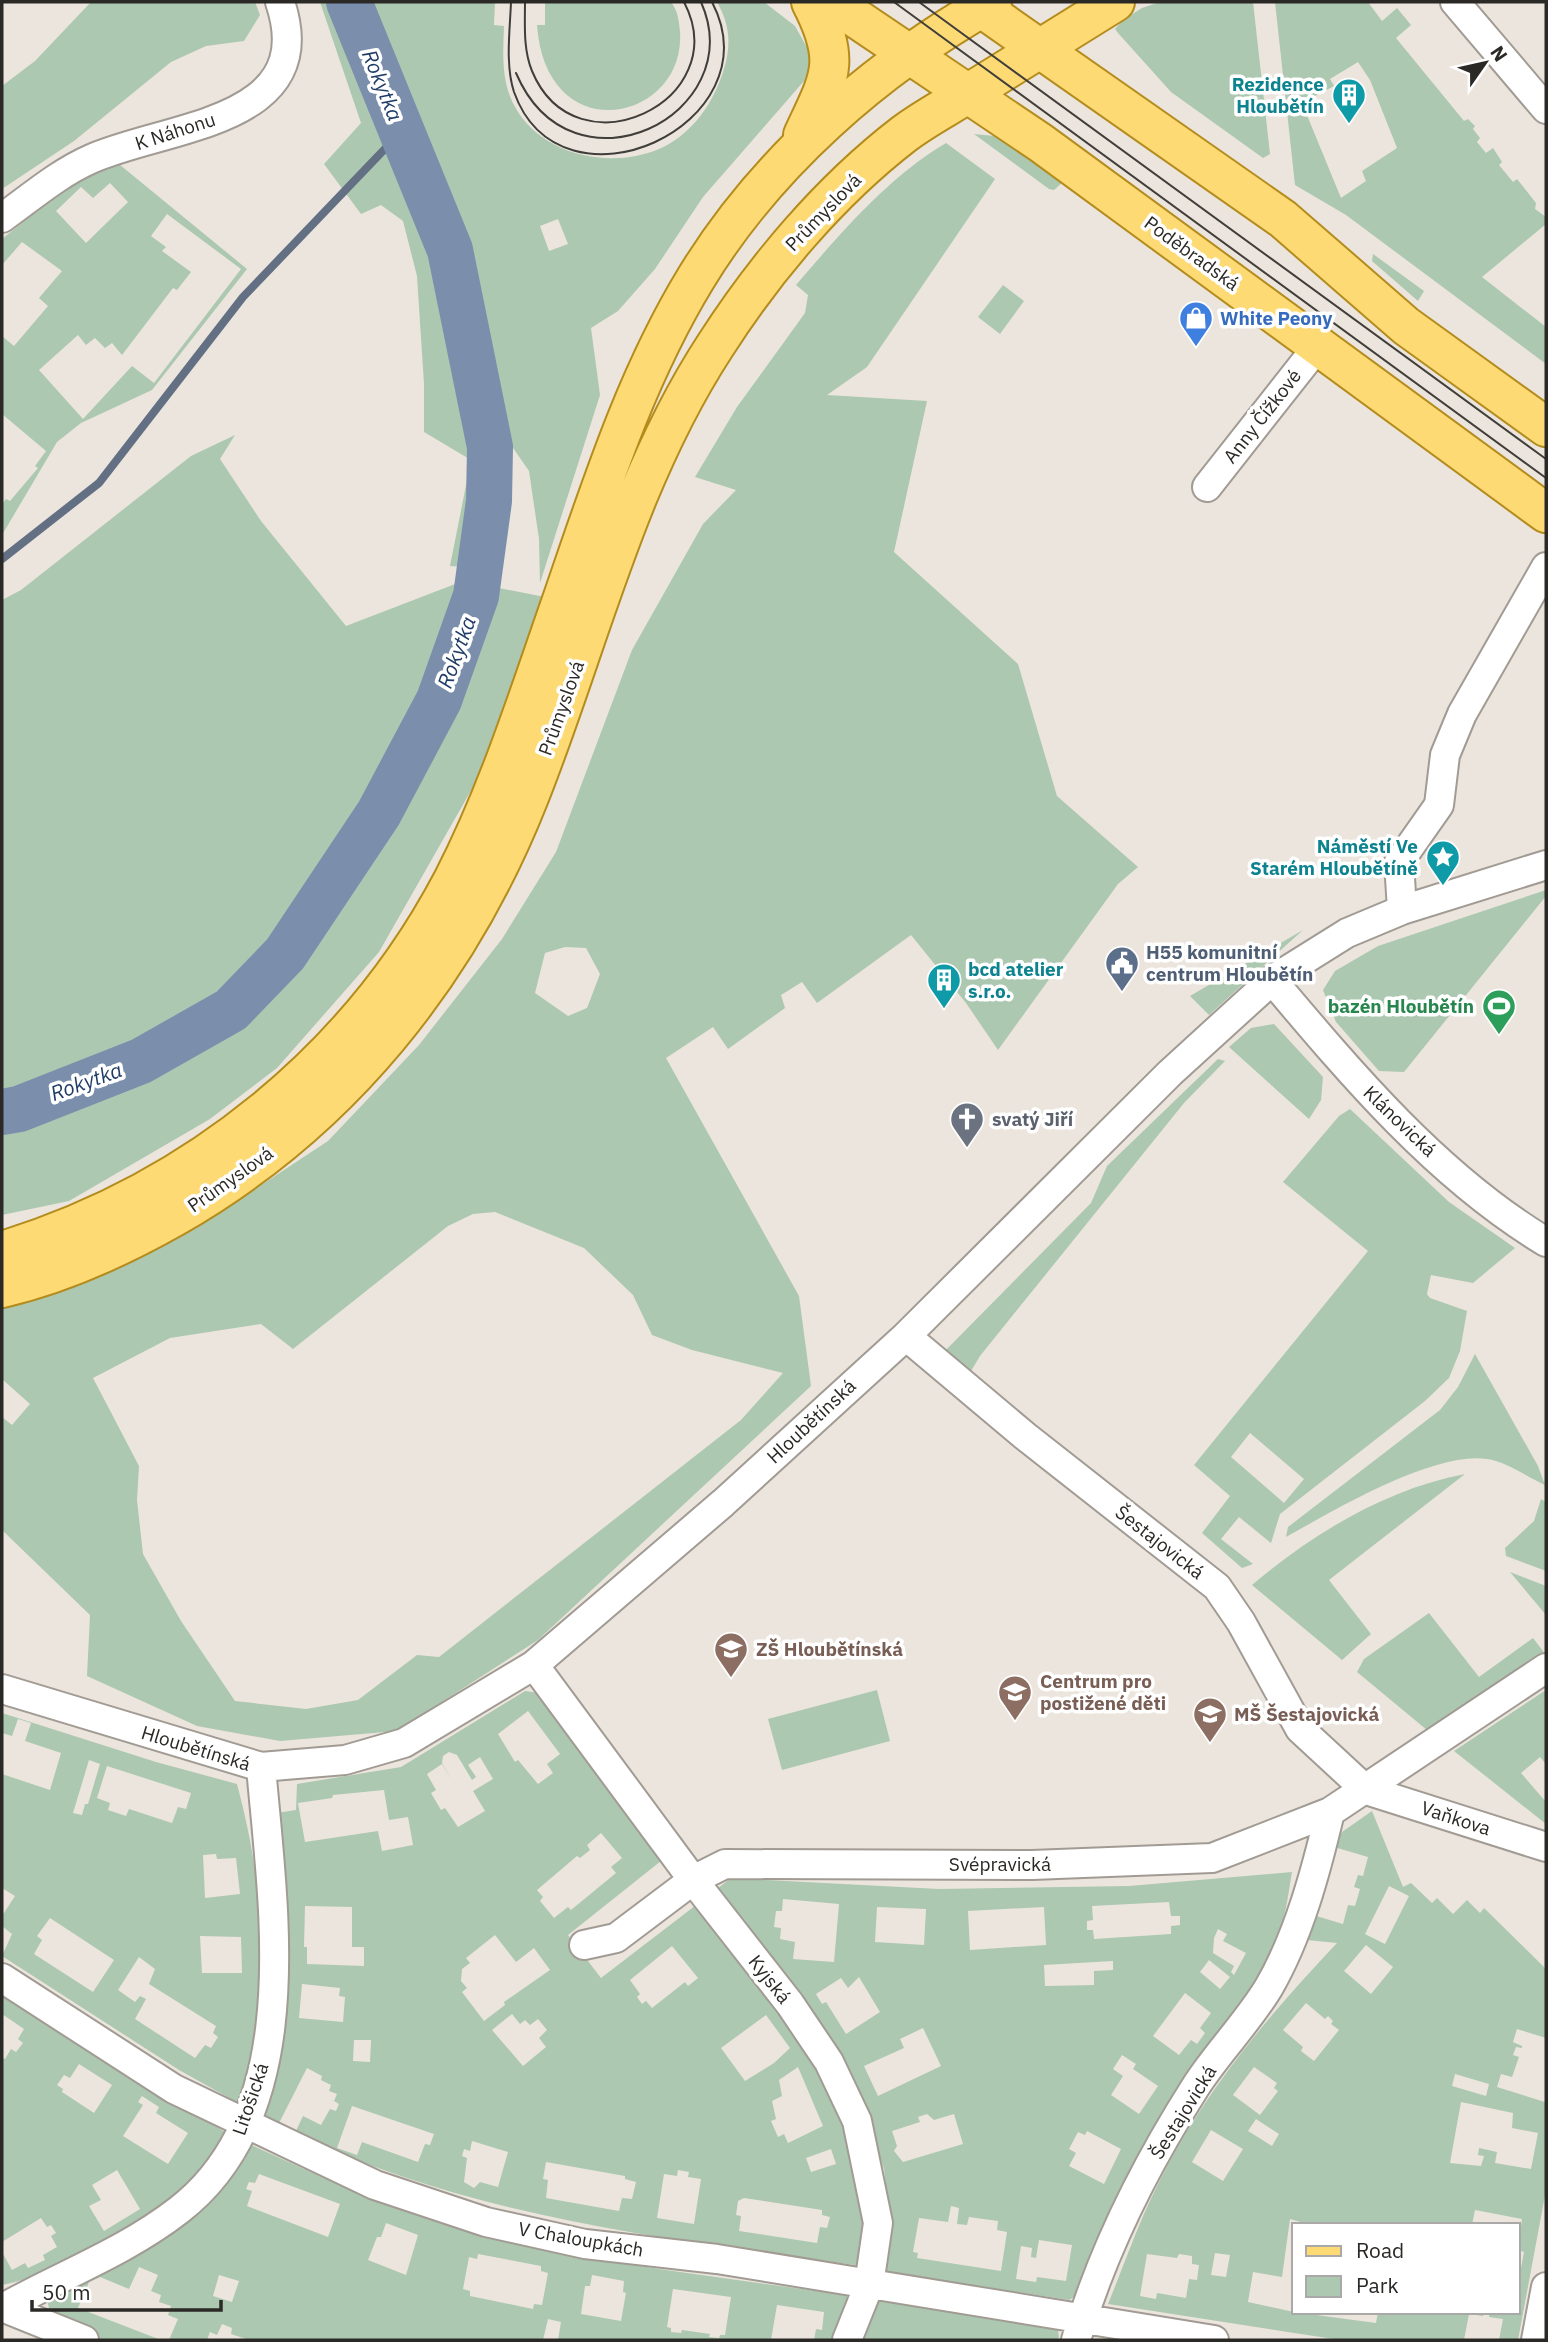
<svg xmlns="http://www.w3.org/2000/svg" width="1548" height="2342" font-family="'IBM Plex Sans',sans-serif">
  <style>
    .green { fill: #acc8b1; fill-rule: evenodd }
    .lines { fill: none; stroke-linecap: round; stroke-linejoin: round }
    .stream { stroke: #637084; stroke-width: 8 }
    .river { stroke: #7b8fad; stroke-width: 46 }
    .street-casing { stroke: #a19b94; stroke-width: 32 }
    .primary-casing { stroke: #b48c1d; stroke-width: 42 }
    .street { stroke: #fff; stroke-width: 28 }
    .primary { stroke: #feda74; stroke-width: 38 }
    .tram { stroke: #403e3a; stroke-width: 2 }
    .labels { text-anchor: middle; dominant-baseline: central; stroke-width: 7; stroke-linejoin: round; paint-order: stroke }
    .culture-label { font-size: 19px; font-weight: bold; fill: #0d838f; stroke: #fff; text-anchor: end }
    .street-label { font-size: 19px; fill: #2b2926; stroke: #fff }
    .shop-label { font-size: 19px; font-weight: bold; fill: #366cbe; stroke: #fff; text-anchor: start }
    .service-label { font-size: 19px; font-weight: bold; fill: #4e5e75; stroke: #fff; text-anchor: start }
    .leisure-label { font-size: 19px; font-weight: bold; fill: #27864d; stroke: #fff; text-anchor: end }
    .worship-label { font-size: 19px; font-weight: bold; fill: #5b616d; stroke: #fff; text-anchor: start }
    .education-label { font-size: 19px; font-weight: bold; fill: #785e54; stroke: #fff; text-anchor: start }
    .water-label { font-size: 21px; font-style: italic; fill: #203c66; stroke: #fff }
  </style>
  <rect width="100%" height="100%" fill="#ece5dd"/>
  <path class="green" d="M91,2H255L260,15L244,41L206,46L171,62L74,141L2,189V86L35,61Z
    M320,2H338L427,220L478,417L484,476L467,567L450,566L471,460L424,432V384L417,276L403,221L381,205L361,214L324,164L361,123Z
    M362,2H495L494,25L504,26C503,53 501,81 514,105C540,155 609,170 659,149C689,136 710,108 721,78C731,51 732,28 717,2H764L795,26L809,51V68L804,81L703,197L655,269L618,311L591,328L600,395L540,583L539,539L529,471L506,438L469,284L423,152ZM558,219L568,244L549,251L540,226Z
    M545,2H671C678,11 679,21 680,32C686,122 546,152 537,25H545Z
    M1160,2H1253L1270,154L1263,158L1171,92L1118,33L1115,29L1123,20L1142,8Z
    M1275,2H1368L1382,21L1397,8L1411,25L1396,38L1464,121L1468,119L1475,126L1473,129L1480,138L1477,142L1486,153L1493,148L1502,162L1499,165L1513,182L1517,179L1536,203L1535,209L1546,217V224L1482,277L1546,327V364L1346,215L1295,185ZM1358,62L1370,80L1397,148L1362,171L1366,181L1341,198L1302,103L1334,86L1330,79Z
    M974,134L1005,137L1065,180L1054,190L1049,189Z
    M92,142L247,269L152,390L81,423L57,442L2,535V504L6,499L10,501L38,468L35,466L46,451L2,414V336L14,346L48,306L39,298L62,271L22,242L2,265V239L27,219L14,195ZM110,183L128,202L86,243L56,211L81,187L93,198ZM167,214L241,269L154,383L132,366L83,419L39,370L78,335L86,345L95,338L105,348L112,343L122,355L173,288L177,290L191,272L162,251L166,247L151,236Z
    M946,143L995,179L867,367L827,395L927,401L894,552L1018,664L1057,796L1138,867L1118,884L998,1050L966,1003L911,935L817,1003L802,982L781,995L785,1008L728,1049L713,1027L666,1058L799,1296L811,1386L538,1640L397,1731L280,1741L197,1726L87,1676L90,1615L2,1530V1417L12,1425L30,1404L2,1379V1306L68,1288L225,1209L328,1141L419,1045L502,939L556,852L632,650L703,524L736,490L695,477L737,407L805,313L808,295L796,285C840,234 887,178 946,143ZM565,947L586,948L600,974L587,1008L568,1016L535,993L545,953ZM495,1212L584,1248L633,1295L652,1335L692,1350L783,1373L741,1420L439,1657L417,1655L358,1700L306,1709L235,1701L181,1621L143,1554L137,1500L139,1466L93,1378L170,1338L261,1324L293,1349L448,1226L473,1214Z
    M1373,254L1424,291L1418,301L1372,261Z
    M1003,285L1024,301L1000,334L978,317Z
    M235,435L220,459L261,521L346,626L463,581L545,597L489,759L379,952L277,1068L210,1119L69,1201L2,1215V600L21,590L191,456Z
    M1546,890V896L1404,1072L1379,1071L1336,1022L1323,990L1335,971L1378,946Z
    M1303,930L1209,1015L1190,996Z
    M1274,1024L1323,1077L1321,1100L1309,1119L1229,1047L1251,1028Z
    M1218,1059L1225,1061L1184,1103L980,1356L968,1376L942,1354L1091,1203L1107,1166Z
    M1350,1109L1449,1202L1515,1248L1473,1283L1431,1275L1427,1294L1430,1298L1467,1311L1460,1351L1449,1378L1425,1401L1280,1514L1271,1543L1239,1517L1221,1539L1253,1564L1242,1568L1202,1533L1230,1496L1194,1465L1368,1251L1283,1182L1339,1116ZM1250,1433L1304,1479L1284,1503L1231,1457Z
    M1475,1354L1538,1466L1545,1485C1529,1478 1513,1466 1496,1461C1444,1444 1333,1511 1286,1537L1288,1527L1440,1410L1458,1387Z
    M1465,1474L1329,1580L1371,1634L1342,1660L1252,1585C1312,1534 1386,1489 1465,1474Z
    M1541,1499L1546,1502V1571L1506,1556L1505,1548L1534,1521Z
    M1510,1572L1546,1586V1615Z
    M1429,1613L1479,1677L1533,1638L1546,1655L1433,1735L1357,1672L1364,1659Z
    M877,1690L890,1741L782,1770L768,1719Z
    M1546,1690V1764L1540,1757L1521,1773L1546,1802V1824L1454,1751Z
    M525,1691L539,1693L666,1857L568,1935L601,1978L700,1902C767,1995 854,2091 866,2210C868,2227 863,2246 861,2263L855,2265C665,2239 470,2217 295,2133L303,2116L321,2125L330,2109L336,2111L339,2104L334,2101L337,2094L329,2091L331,2085L321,2080L322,2076L307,2068L278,2125L262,2117L270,1814L296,1810L297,1784L401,1767ZM528,1711L560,1754L547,1764L553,1773L538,1784L518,1760L515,1762L498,1734ZM449,1752L457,1755L472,1780L476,1777L468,1765L480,1757L493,1779L473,1791L485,1811L458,1827L445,1808L441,1810L431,1793L436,1790L427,1774L442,1764L452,1781L442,1763L443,1756ZM384,1790L389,1820L408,1817L413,1845L382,1851L378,1831L305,1842L298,1803L332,1798L333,1795ZM601,1833L622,1858L611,1867L616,1873L571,1910L568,1907L554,1918L540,1901L543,1897L537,1890L577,1856L580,1858L590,1850L587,1845ZM305,1906L352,1907V1947H364V1966L307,1964V1947H304ZM495,1935L516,1962L534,1948L550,1970L504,2002L505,2005L484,2021L462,1992L467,1988L461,1981L462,1969L470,1963L466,1958ZM672,1946L698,1978L688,1986L685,1982L652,2008L646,2001L642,2004L637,1997L640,1994L630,1980ZM302,1984L340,1988L339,1996L345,1997L343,2022L299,2018ZM512,2014L520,2024L525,2020L530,2025L538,2019L547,2030L539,2038L546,2047L523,2066L492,2030ZM766,2015L790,2048L774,2063L745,2081L721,2048ZM354,2040H371L370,2062L353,2061ZM798,2067L823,2126L788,2143L784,2134L778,2137L771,2121L776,2119L772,2101L782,2096L779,2080ZM352,2106L434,2134L430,2145L425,2144L418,2162L362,2142L357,2155L337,2148ZM472,2141L508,2152L498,2187L480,2182L474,2188L464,2182L467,2158L462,2156L464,2149L470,2151ZM831,2149L836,2164L811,2172L806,2158ZM546,2162L625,2176V2179L636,2182L632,2199L622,2198L619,2211L546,2198L548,2180L543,2179ZM678,2170L689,2172L688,2177L701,2179L694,2224L657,2218L664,2174L677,2176ZM744,2198L822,2210V2215L830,2217L827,2228L820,2227L817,2243L739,2231L741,2216L736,2215L738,2201Z
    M2,1713L156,1762L237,1784C255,1852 267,1927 259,1998C255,2034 248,2070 242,2105L179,2070L2,1956L12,1934L2,1926V1916L15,1896L2,1888V1774L50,1790L61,1753L25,1741L31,1723L18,1719L12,1736L2,1733ZM89,1760L100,1764L88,1804H85L82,1815L73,1813ZM107,1766L191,1793L186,1809L178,1807L172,1823L129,1809L126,1816L108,1810L110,1803L97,1798ZM216,1854L217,1859L236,1858L240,1894L205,1898L203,1855ZM50,1918L114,1960L93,1992L34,1954L42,1940L37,1936ZM200,1936L241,1937L242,1973H202ZM139,1957L155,1969L149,1984L216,2026L213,2033L218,2037L211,2048L205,2045L195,2058L135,2019L146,1999L140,1996L135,2002L118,1990Z
    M1372,1811L1403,1887L1411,1883L1432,1903L1437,1898L1453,1914L1467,1900L1480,1913L1484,1908L1546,1969V2038L1517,2029L1513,2042L1522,2046V2048L1516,2047L1513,2055L1519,2057L1512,2077L1501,2074L1497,2087L1545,2102L1546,2099V2190L1518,2340H1499L1503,2319L1489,2317L1490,2312H1518V2268H1521L1524,2252L1518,2250L1522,2219L1475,2210L1472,2225H1311L1290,2219L1282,2277L1253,2272L1248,2302L1294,2312L1376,2323L1378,2312H1484L1483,2316L1469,2314L1464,2340H1340L1108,2304C1124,2265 1138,2224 1157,2186C1201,2095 1268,2016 1337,1943L1307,1940L1313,1915L1343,1924L1348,1905L1355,1906L1360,1889L1354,1887L1358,1875L1363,1876L1368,1857L1334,1847L1342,1832ZM1389,1886L1409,1896L1385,1944L1365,1934ZM1366,1945L1393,1967L1371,1994L1344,1971ZM1306,2003L1325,2019L1328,2016L1333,2021L1331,2024L1339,2030L1314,2061L1301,2051L1303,2047L1283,2030ZM1254,2067L1277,2083L1274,2088L1278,2091L1260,2115L1233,2095ZM1455,2074L1489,2084L1486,2096L1452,2086ZM1461,2102L1513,2113L1512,2128L1538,2133L1531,2169L1495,2163L1497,2152L1479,2148L1478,2155L1484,2156L1481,2166L1450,2163ZM1256,2119L1279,2134L1272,2146L1248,2131ZM1211,2130L1243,2149L1223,2181L1192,2162ZM1215,2253L1230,2255L1226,2277L1211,2275ZM1147,2254L1177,2258L1179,2254L1192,2256V2264L1199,2265L1197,2280L1189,2279L1186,2298L1157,2293L1156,2299L1140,2296Z
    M1292,1872C1289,1889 1287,1907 1282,1924C1263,1994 1187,2072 1148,2137C1119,2186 1100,2241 1080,2294L1069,2300L887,2272L890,2218L884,2169L867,2119L801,1997L718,1888L731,1878L939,1889L1129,1886ZM783,1899L839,1904L834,1962L793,1959L795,1942L780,1939L781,1928L774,1927L776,1911H782ZM1169,1902L1171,1916H1180V1925L1171,1926V1934L1094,1939L1093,1930H1087V1921L1093,1920L1092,1906ZM877,1907L926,1909L924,1945L875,1942ZM1044,1907L1046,1945L970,1950L968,1911ZM1218,1929L1227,1934L1223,1941L1246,1953L1234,1975L1231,1972L1234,1966L1213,1953L1214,1938ZM1209,1960L1230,1977L1220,1989L1200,1972ZM1113,1961V1970L1094,1971V1985L1045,1986L1044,1965ZM859,1977L880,2012L846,2034L826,2002L822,2004L816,1994L841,1978L848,1988ZM1185,1993L1211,2013L1200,2028L1205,2033L1197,2044L1191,2040L1179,2055L1153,2036ZM923,2028L941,2066L878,2096L864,2066L904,2048L900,2039ZM1122,2055L1136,2064L1133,2069L1158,2086L1139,2114L1111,2095L1123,2076L1113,2069ZM927,2114L934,2120L954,2114L963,2144L903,2162L894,2151L897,2146L892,2131L920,2122L918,2117ZM1087,2131L1121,2149L1104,2184L1069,2166L1076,2153L1069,2149L1078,2132L1085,2135ZM951,2206L959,2208L957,2224L967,2225L969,2217L998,2221L997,2230L1007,2232L1001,2271L917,2258L918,2253L913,2252L919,2218L948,2222ZM1039,2240L1072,2245L1066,2281L1037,2277L1036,2282L1016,2279L1021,2246L1032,2248L1031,2257L1036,2258Z
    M2,1991L228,2134C218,2148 209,2166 197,2178C151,2224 66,2272 2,2285V2252L12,2270L25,2263L28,2268L45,2260L43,2255L57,2247L51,2236L56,2233L51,2225L47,2227L41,2218L2,2242V2058L5,2059L11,2049L16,2052L23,2043L18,2039L24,2029L2,2014ZM79,2064L112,2085L94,2113L62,2092L63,2089L57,2085L64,2075L70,2078ZM142,2096L159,2107L156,2113L188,2133L168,2164L123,2136L143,2105L138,2102ZM117,2170L140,2209L104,2231L89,2206L101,2200L92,2185Z
    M249,2144C315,2174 381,2206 451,2226C581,2263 718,2276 850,2296L833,2340H814L816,2329L822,2330L824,2312L777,2305L771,2340H558L561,2322L548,2319L543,2340H249L231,2334L232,2328L222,2324L217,2335L210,2332L207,2340H169L178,2319L168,2315L171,2306L159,2302L161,2295L151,2291L158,2275L139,2267L129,2289L100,2277L89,2282L78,2308L161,2340H104L52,2320L46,2296ZM259,2174L340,2204L328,2237L247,2206L252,2191L246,2189L249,2182L255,2183ZM386,2223L418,2235L406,2275L368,2260L377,2237H381ZM478,2254L541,2266V2271L548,2273L542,2305L534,2304L533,2309L470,2296V2291L463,2289L469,2257L477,2259ZM219,2275L239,2281L232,2302L213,2296ZM592,2275L624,2281L623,2292L626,2293L621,2321L581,2314L585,2286H590ZM673,2289L731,2297L725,2335H720L719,2338L709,2337L710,2334L682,2330L681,2333L671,2332V2328L667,2327Z
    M888,2295L1058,2327L1059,2340H857L870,2306Z"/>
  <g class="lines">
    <path class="stream" d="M2,559L99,483L243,297L402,131"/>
    <path class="river" d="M2,1112L19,1109L141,1061L231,1010L285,954L379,813L439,700L476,596L489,501L490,447L450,250L349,2"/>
    <g class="street-casing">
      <path id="street" d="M1455,2L1546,109
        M2,218C30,198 59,173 91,159C167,125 321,124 280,2
        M1207,487L1318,346
        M1402,910L1399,862L1439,805L1445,755L1462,714L1546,567
        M1272,980C1352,1075 1438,1177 1546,1242
        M906,1336L1025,1436L1217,1587L1241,1622L1300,1729L1366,1790L1546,1847
        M534,1665L693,1880L790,2004L829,2062L857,2121L878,2223L869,2285L847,2340
        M2,1689L261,1767L345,1760L404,1743L534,1665L723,1503L906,1336L1170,1073L1272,980L1347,933L1402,910L1546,865
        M584,1945L616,1938L693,1880L725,1864L1032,1865L1212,1858L1330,1812L1546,1668
        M2,1978L174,2089L375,2185L486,2222L585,2244L717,2259L1214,2340
        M2,2307L84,2340
        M3,2308C62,2275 125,2252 179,2210C307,2111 273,1908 261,1767
        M1076,2340C1103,2249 1145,2166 1196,2086C1218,2052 1248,2022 1269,1987C1299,1935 1316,1871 1330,1812
        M1536,2340L1546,2287"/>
    </g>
    <g class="primary-casing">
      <path id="primary" d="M832,2L1041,143L1546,513
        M973,2L1283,219L1406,326L1546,427
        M803,135C830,77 842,62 811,2
        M2,1251C195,1192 359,1059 453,880C499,791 529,694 562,600C600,490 635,378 696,278C766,163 876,67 992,2
        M2,1288C62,1274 121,1247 174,1217C340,1122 459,974 529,797C589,646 625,484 715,346C765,268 830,191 904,134C925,118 949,106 972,91C1019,62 1067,32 1115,2"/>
    </g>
    <use href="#street" class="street"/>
    <use href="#primary" class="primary"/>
    <path class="tram" d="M511,2C510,30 505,64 514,92C561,223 776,125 712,2
      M525,2C525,24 523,49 532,71C576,177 736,101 684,2
      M894,2L1546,478
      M919,2L1546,459
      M516,73C572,204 751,115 701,2"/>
  </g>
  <defs>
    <g id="building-pin" transform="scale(1.75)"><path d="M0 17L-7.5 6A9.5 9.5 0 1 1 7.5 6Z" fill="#0f9aa8" stroke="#fff"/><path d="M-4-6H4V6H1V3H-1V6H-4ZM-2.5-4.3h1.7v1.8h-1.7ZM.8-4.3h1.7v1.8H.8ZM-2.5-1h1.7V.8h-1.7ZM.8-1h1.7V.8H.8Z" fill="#fff"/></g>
    <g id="shop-pin" transform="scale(1.75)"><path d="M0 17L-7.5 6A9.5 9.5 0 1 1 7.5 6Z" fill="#3f7fe0" stroke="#fff"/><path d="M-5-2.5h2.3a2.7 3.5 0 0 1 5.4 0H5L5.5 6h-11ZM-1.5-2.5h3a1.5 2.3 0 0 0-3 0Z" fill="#fff"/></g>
    <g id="sight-pin" transform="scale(1.75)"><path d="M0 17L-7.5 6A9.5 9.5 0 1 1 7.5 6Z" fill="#0f9aa8" stroke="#fff"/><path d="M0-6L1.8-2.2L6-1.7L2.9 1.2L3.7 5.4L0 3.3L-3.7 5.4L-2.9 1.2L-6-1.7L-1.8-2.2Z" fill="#fff"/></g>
    <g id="civic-pin" transform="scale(1.75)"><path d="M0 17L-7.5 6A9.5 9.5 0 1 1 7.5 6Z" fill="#5c6f8a" stroke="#fff"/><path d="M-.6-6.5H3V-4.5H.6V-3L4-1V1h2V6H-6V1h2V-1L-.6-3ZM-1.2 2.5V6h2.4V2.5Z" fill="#fff"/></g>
    <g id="stadium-pin" transform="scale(1.75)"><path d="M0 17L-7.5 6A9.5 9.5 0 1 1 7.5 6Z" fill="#2e9e5b" stroke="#fff"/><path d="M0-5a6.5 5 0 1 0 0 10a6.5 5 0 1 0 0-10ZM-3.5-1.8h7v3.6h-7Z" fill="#fff"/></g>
    <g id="church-pin" transform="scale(1.75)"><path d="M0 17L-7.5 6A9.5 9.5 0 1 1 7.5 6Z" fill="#6b7280" stroke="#fff"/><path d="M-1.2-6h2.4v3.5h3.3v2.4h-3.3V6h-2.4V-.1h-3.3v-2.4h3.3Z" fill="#fff"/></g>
    <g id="school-pin" transform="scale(1.75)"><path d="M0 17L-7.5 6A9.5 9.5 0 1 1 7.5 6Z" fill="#8d6e63" stroke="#fff"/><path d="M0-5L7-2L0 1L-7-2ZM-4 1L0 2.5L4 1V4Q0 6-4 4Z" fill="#fff"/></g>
  </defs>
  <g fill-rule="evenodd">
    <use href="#building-pin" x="1349" y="95"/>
    <use href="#shop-pin" x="1196" y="318"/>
    <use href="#sight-pin" x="1443" y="857"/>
    <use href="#civic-pin" x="1122" y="963"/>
    <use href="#building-pin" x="944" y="980"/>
    <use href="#stadium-pin" x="1499" y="1006"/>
    <use href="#church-pin" x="967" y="1119"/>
    <use href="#school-pin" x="731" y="1649"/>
    <use href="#school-pin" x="1015" y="1692"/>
    <use href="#school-pin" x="1210" y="1714"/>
  </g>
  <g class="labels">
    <g class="culture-label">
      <text x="1324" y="84">Rezidence<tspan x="1324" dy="22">Hloubětín</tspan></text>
      <text x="1418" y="846">Náměstí Ve<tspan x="1418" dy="22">Starém Hloubětíně</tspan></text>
      <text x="968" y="969" text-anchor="start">bcd atelier<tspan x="968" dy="22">s.r.o.</tspan></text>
    </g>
    <g class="street-label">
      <text transform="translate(175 131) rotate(-18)">K Náhonu</text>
      <text transform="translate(823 212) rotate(-46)">Průmyslová</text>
      <text transform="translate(1192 253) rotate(36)">Poděbradská</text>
      <text transform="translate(1262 416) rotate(-52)">Anny Čížkové</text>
      <text transform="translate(561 708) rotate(-70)">Průmyslová</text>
      <text transform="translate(1400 1121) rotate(44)">Klánovická</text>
      <text transform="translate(230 1179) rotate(-35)">Průmyslová</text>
      <text transform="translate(811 1421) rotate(-43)">Hloubětínská</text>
      <text transform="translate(1160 1542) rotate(38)">Šestajovická</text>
      <text transform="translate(196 1748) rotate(17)">Hloubětínská</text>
      <text transform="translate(1456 1818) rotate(18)">Vaňkova</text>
      <text x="1000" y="1864">Svépravická</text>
      <text transform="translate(770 1979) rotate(52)">Kyjská</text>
      <text transform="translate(250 2099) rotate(-71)">Litošická</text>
      <text transform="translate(1183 2112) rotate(-58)">Šestajovická</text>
      <text transform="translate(581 2239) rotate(10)">V Chaloupkách</text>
    </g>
    <g class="shop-label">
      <text x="1220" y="318">White Peony</text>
    </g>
    <g class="service-label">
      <text x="1146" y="952">H55 komunitní<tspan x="1146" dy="22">centrum Hloubětín</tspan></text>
    </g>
    <g class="leisure-label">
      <text x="1474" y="1006">bazén Hloubětín</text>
    </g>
    <g class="worship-label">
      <text x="992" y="1119">svatý Jiří</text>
    </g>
    <g class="education-label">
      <text x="756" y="1649">ZŠ Hloubětínská</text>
      <text x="1040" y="1681">Centrum pro<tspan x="1040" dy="22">postižené děti</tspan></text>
      <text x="1234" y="1714">MŠ Šestajovická</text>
    </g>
    <g class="water-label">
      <text transform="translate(383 85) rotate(68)">Rokytka</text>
      <text transform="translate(456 652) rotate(-70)">Rokytka</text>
      <text transform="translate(86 1081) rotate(-20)">Rokytka</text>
    </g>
  </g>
  <rect width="1548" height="2342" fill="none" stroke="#2b2926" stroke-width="7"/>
  <rect x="1292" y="2223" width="228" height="91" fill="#ffffff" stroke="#aaa9a8" stroke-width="2"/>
  <rect x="1306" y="2246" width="35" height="10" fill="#feda74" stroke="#aaa9a8" stroke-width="2"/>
  <text x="1356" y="2258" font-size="21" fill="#2b2926">Road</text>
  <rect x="1306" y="2276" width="35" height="21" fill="#acc8b1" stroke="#aaa9a8" stroke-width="2"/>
  <text x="1356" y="2293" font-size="21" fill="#2b2926">Park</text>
  <g transform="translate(1485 63) rotate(56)" stroke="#ffffff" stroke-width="5" paint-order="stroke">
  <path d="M0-5L12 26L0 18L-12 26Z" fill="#2b2926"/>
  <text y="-10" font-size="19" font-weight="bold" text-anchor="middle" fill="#2b2926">N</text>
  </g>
  <path d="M32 2300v10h189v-10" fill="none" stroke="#2b2926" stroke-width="3.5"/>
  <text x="42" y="2300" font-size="21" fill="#2b2926" stroke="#ffffff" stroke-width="5" paint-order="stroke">50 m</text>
</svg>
